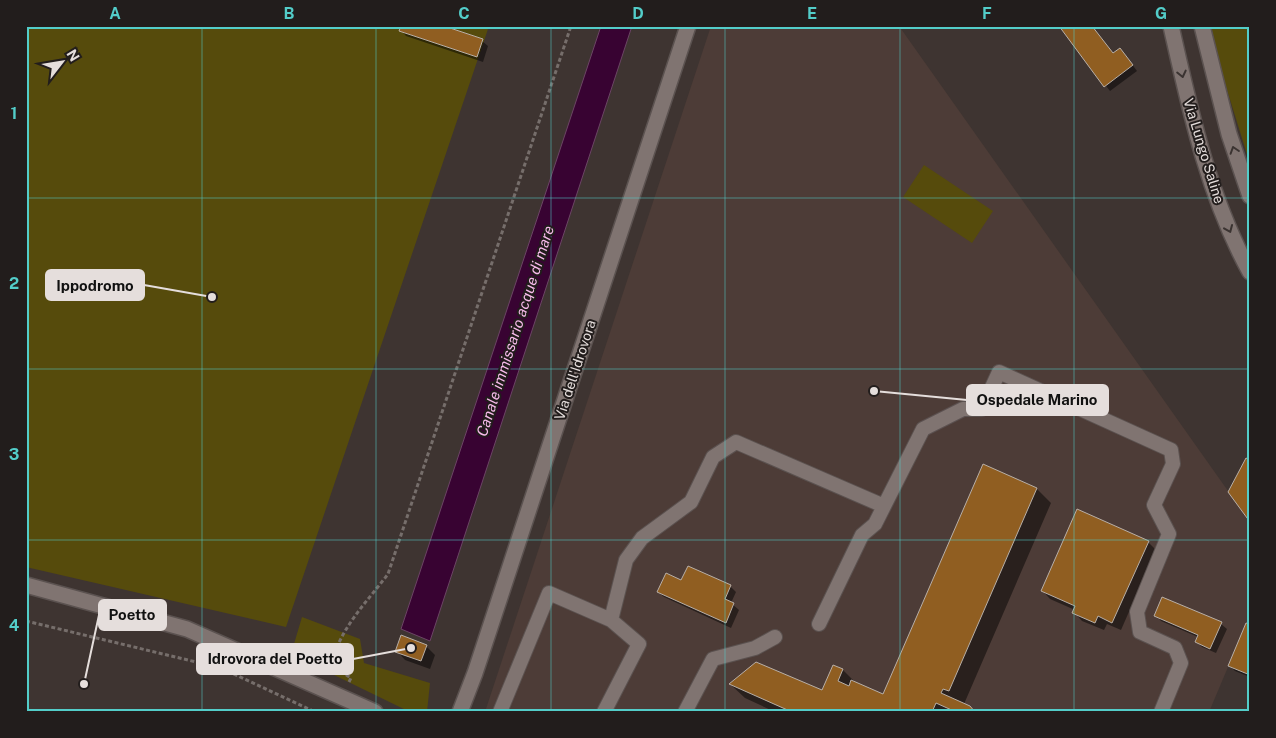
<svg xmlns="http://www.w3.org/2000/svg" width="1276" height="738" font-family="'Public Sans',sans-serif">
  <style>
    .built { fill: #4d3c37 }
    .green { fill: #564b0c }
    .water { fill: #380332; stroke: #6c4565 }
    .shadow { fill: #0007 }
    .building { fill: #905e21; stroke: #b8afa7 }
    .lines { fill: none; stroke-linecap: round; stroke-linejoin: round }
    .lane-casing { stroke: #5b5250; stroke-width: 16 }
    .street-casing { stroke: #5b5250; stroke-width: 18 }
    .secondary-casing { stroke: #5b5250; stroke-width: 18 }
    .path { stroke: #766e6b; stroke-width: 3; stroke-dasharray: 4 2.5; stroke-linecap: butt }
    .lane { stroke: #807471; stroke-width: 14 }
    .street { stroke: #807471; stroke-width: 15 }
    .secondary { stroke: #807471; stroke-width: 15 }
    .oneway { stroke: #3a3331 }
    .grid { fill: none; stroke: #53cdc9; stroke-width: 1; stroke-opacity: 0.55 }
    .labels { text-anchor: middle; dominant-baseline: central; stroke-width: 4; stroke-linejoin: round; paint-order: stroke }
    .street-label { font-size: 14px; fill: #e5dedc; stroke: #221d1c }
    .water-label { font-size: 15px; font-style: italic; fill: #f7bbeb; stroke: #221d1c }
    .leader { fill: none; stroke: #e5dedc; stroke-width: 2 }
    .callout-dot { fill: #e5dedc; stroke: #221d1c; stroke-width: 2 }
    .callout { fill: #e5dedc; stroke: #e5dedc; stroke-width: 2 }
    .callout-label { font-size: 15px; text-anchor: middle; font-weight: bold; fill: #111 }
    .neatline { fill: none; stroke: #53cdc9; stroke-width: 2 }
    .grid-label { font-size: 16px; text-anchor: middle; font-weight: bold; fill: #53cdc9 }
  </style>
  <rect width="100%" height="100%" fill="#3e3431"/>
  <path class="built" d="M711,26H899L1250,522V615L1209,712H485Z"/>
  <path class="green" d="M26,26H489L286,627L26,567Z
    M1211,26H1250V164L1223,77Z
    M924,165L993,211L972,243L903,197Z
    M302,617L360,639L364,663L430,683L427,712H410L291,654Z"/>
  <path class="water" d="M601,26H632L430,641L401,629Z"/>
  <path class="shadow" d="M1060,26H1092L1113,54L1125,55L1137,71L1110,91Z
    M401,30L482,41L488,46L483,62L406,36Z
    M1037,489L1051,503L964,704L974,712H775L745,698L730,684L823,692L843,670L857,684L883,696Z
    M1148,542L1156,550L1121,630L1107,624L1104,630L1082,621L1074,612L1075,610L1050,599L1042,590Z
    M682,581L730,586L736,592L731,603L739,610L731,628L664,597L658,592Z
    M1156,615L1221,624L1227,629L1216,653L1202,647L1197,642L1198,637L1161,621Z
    M1250,626V677L1235,671L1230,666Z
    M426,646L435,655L430,669L405,660L397,651Z"/>
  <path class="building" d="M401,26H444L483,39L477,57L399,31Z
    M1059,26H1092L1113,53L1120,48L1133,65L1104,87Z
    M1246,458L1250,460V522L1228,492Z
    M983,464L1037,488L949,691L943,689L941,693L970,706L975,712H956L936,703L932,712H792L729,684L756,662L822,690L833,665L843,669L838,681L849,686L851,680L883,694Z
    M1077,509L1149,541L1112,623L1098,616L1095,623L1072,613L1075,606L1041,591Z
    M688,566L731,585L725,599L734,603L726,623L657,592L666,573L681,580Z
    M1162,597L1222,622L1210,649L1195,642L1198,635L1154,616Z
    M1246,623L1250,624V675L1228,666Z
    M401,635L427,645L421,661L395,652Z"/>
  <g class="lines">
    <g class="lane-casing">
      <path id="lane" d="M611,620L626,560L642,538L691,502L713,457L736,442L884,506
        M819,624L862,535L875,524L923,429L963,409H982L999,372L1171,450L1173,464L1154,505L1169,534L1137,612L1140,632L1175,648L1181,663L1161,712
        M500,712L549,593L611,620L639,644L604,712
        M685,712L713,659L755,648L775,637"/>
    </g>
    <g class="street-casing">
      <path id="street" d="M26,585L187,629L375,712
        M460,712L475,673L688,26"/>
    </g>
    <g class="secondary-casing">
      <path id="secondary" d="M1171,26C1190,110 1208,196 1250,272
        M1202,26L1229,134L1250,196"/>
    </g>
    <path class="path" d="M26,621L221,668L315,712
      M349,682L351,678L332,666C337,631 367,602 388,574L571,26"/>
    <use href="#lane" class="lane"/>
    <use href="#street" class="street"/>
    <use href="#secondary" class="secondary"/>
  </g>
  <defs><path id="oneway-chevron" d="M-2-3.5L2.5 0L-2 3.5" fill="none" stroke-width="1.6" stroke-linecap="round" stroke-linejoin="round" transform="scale(1.25)"/></defs>
  <g class="oneway">
    <use href="#oneway-chevron" transform="translate(1182 74) rotate(77)"/>
    <use href="#oneway-chevron" transform="translate(1234 150) rotate(-108)"/>
    <use href="#oneway-chevron" transform="translate(1229 229) rotate(67)"/>
  </g>
  <path class="grid" d="M202,26V712M376,26V712M551,26V712M725,26V712M900,26V712M1074,26V712M26,198H1250M26,369H1250M26,540H1250"/>
  <g class="labels">
    <g class="street-label">
      <text transform="translate(1204 151) rotate(73)">Via Lungo Saline</text>
      <text transform="translate(575 370) rotate(-72)">Via dell'Idrovora</text>
    </g>
    <g class="water-label">
      <text transform="translate(515 331) rotate(-72)">Canale immissario acque di mare</text>
    </g>
  </g>
  <path class="leader" d="M212 297L144 285M874 391L967 400M84 684L99 615M411 648L353 659"/>
  <g class="callout-dot">
    <circle cx="212" cy="297" r="5"/>
    <circle cx="874" cy="391" r="5"/>
    <circle cx="84" cy="684" r="5"/>
    <circle cx="411" cy="648" r="5"/>
  </g>
  <g class="callout">
    <rect x="46" y="270" width="98" height="30" rx="5"/>
    <rect x="967" y="385" width="141" height="30" rx="5"/>
    <rect x="99" y="600" width="67" height="30" rx="5"/>
    <rect x="197" y="644" width="156" height="30" rx="5"/>
  </g>
  <g class="callout-label">
    <text x="95" y="291">Ippodromo</text>
    <text x="1037" y="405">Ospedale Marino</text>
    <text x="132" y="620">Poetto</text>
    <text x="275" y="664">Idrovora del Poetto</text>
  </g>
  <rect width="1276" height="738" fill="none" stroke="#221d1c" stroke-width="55"/>
  <g transform="translate(62 62) rotate(59)" stroke="#221d1c" stroke-width="4" paint-order="stroke">
  <path d="M0-4L9 19L0 12L-9 19Z" fill="#e5dedc"/>
  <text y="-8" font-size="14" font-weight="bold" text-anchor="middle" fill="#e5dedc">N</text>
  </g>
  <rect x="28" y="28" width="1220" height="682" class="neatline"/>
  <g class="grid-label">
    <text x="115" y="19">A</text>
    <text x="289" y="19">B</text>
    <text x="464" y="19">C</text>
    <text x="638" y="19">D</text>
    <text x="812" y="19">E</text>
    <text x="987" y="19">F</text>
    <text x="1161" y="19">G</text>
    <text x="14" y="119">1</text>
    <text x="14" y="289">2</text>
    <text x="14" y="460">3</text>
    <text x="14" y="631">4</text>
  </g>
</svg>
